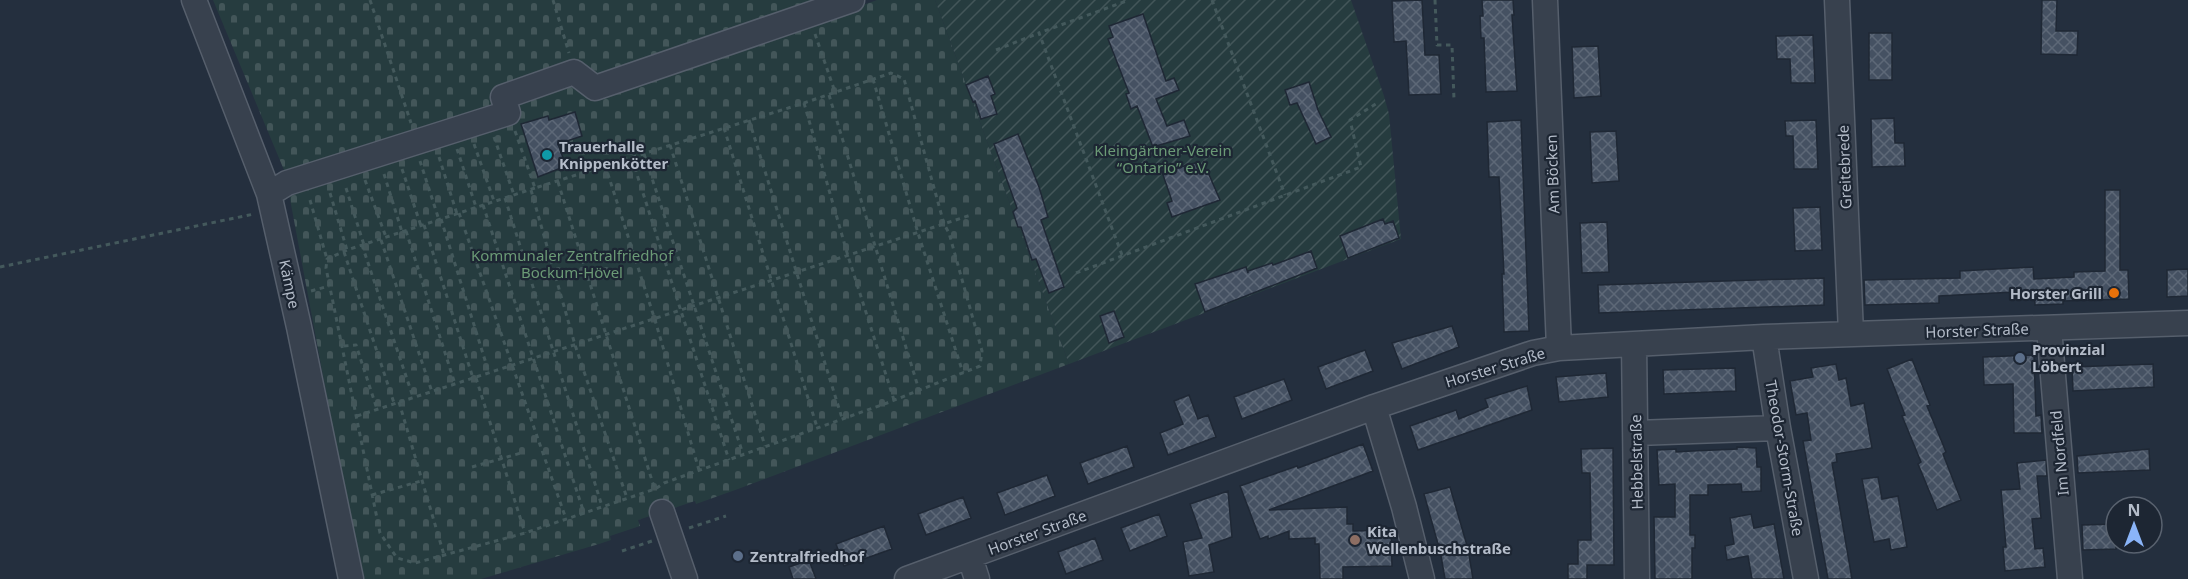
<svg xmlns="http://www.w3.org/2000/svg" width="2188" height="579" font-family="'Noto Sans',sans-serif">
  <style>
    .cemetery { fill: url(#cemetery-stones) }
    .garden { fill: url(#garden-furrows) }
    .building { fill: url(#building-cross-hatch); stroke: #1f2835; stroke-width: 1.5 }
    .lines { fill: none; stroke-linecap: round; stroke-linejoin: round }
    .minor-casing { stroke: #565f6c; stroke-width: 27 }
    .path { stroke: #44595c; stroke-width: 3; stroke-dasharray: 4.5 4.5; stroke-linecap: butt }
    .minor { stroke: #38414e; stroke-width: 24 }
    .culture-dot { fill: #0f9aa8; stroke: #1d2633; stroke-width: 2 }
    .food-dot { fill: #e8710a; stroke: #1d2633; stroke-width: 2 }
    .service-dot { fill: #5c6f8a; stroke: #1d2633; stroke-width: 2 }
    .education-dot { fill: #8d6e63; stroke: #1d2633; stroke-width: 2 }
    .labels { text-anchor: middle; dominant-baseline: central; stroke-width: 4.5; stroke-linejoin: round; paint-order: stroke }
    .poi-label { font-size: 15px; font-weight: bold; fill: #b4bcc9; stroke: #1d2633; text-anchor: start }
    .park-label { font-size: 15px; fill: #6b9a76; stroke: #1d2633 }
    .street-label { font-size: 15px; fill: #b4bcc9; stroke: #1d2633 }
  </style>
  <defs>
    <pattern id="cemetery-stones" width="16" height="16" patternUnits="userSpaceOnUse" patternTransform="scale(1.5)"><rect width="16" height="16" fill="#263c3f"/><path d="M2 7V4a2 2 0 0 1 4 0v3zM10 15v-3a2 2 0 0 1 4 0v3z" fill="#435659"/></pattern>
    <pattern id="garden-furrows" width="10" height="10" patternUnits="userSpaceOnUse" patternTransform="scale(1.5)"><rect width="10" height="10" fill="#263c3f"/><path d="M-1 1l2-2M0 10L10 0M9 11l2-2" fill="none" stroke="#435659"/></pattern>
    <pattern id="building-cross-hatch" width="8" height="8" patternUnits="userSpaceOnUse" patternTransform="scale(1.5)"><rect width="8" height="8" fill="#455162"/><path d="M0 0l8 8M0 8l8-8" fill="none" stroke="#5d6877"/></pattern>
  </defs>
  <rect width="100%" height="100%" fill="#242f3e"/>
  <path class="cemetery" d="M213,0H817L823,19L877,0H935L1069,364L738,489L696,504L695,501L638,520L640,526L610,536L611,540L599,544L481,579H361L287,183L289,182Z"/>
  <path class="garden" d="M935,0H1351L1384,96L1389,114L1401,239L1069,364Z"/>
  <path class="building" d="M1422,0L1425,55H1439L1441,94L1409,95L1406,41L1394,42L1392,1Z
    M1482,0H1513L1514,15H1512L1517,91L1486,92L1484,38H1481L1480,16H1483Z
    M2042,0H2057L2056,31H2078L2077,55L2041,54Z
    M1143,14L1166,81L1174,78L1179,90L1156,99L1167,126L1184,120L1190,136L1153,147L1137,106L1131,109L1126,94L1129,93L1108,39L1113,37L1109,26Z
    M1869,33H1892V80H1869Z
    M1813,35L1815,83H1791L1790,59H1777L1776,36Z
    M1598,46L1601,96L1574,98L1572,47Z
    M988,76L995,94L991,96L997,114L981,119L975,101L973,102L966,85Z
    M1309,82L1318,110L1331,137L1316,144L1297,103L1290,105L1285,90Z
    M575,112L582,136L558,144L566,166L538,177L521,124L548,116L549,120Z
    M1894,118L1895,143H1904L1905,166L1872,167L1871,119Z
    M1521,120L1529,331L1504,332L1502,274H1504L1499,177H1489L1487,122Z
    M1816,120L1818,169H1794L1793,136H1786L1785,121Z
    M1616,131L1619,181L1592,183L1590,132Z
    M1018,134L1039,187L1048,217L1041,220L1064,287L1049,293L1036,259L1032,260L1021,227H1018L1013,212L1017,208L994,144Z
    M1199,162L1203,172L1207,170L1220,200L1172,217L1167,203L1172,201L1162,172Z
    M2105,190H2120V270H2128L2129,299L2063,301V304L2035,305L2034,291L1939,296V303L1865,305L1864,280L1960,278V271L2033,267L2034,279L2074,277V272L2105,271Z
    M1820,207L1822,250L1795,251L1793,208Z
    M1383,219L1385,224L1393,221L1399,238L1348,258L1340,236Z
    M1607,222L1609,272L1582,273L1580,223Z
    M1311,251L1317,268L1205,312L1195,284L1246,267L1248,273V271L1272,263L1273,265Z
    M2188,269V296L2167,297V270Z
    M1824,278V305L1599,313L1598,285Z
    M1114,311L1124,337L1109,343L1100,316Z
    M1452,326L1459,347L1402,369L1392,343Z
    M1365,350L1373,371L1326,389L1318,367Z
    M2034,355L2036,416L2041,415L2042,433H2014L2013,384L1984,385L1983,357Z
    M1912,359L1930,405L1927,406L1946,452L1943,454L1961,500L1937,510L1918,464L1921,462L1902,416L1905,415L1887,369Z
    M1836,364L1839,380L1846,378L1851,406L1864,403L1872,448L1836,454L1837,462L1832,463L1852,579H1828L1803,441L1811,440L1807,413L1796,415L1790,381L1813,377L1811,368Z
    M2153,364L2154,387L2073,391L2072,367Z
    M1735,368L1736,391L1664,394L1663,370Z
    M1606,373L1608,397L1559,402L1556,377Z
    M1284,379L1292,400L1242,419L1234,397Z
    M1527,386L1532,410L1418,450L1410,426L1456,410L1459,419L1488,407L1485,399Z
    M1189,395L1198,419L1208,415L1216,437L1168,455L1160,433L1183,424L1174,401Z
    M1363,444L1373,471L1269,510L1347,507V524H1353V531L1391,530L1392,566L1343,567V579H1320L1319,544H1315V538L1289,539V531L1268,539V536L1260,539L1240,486L1297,466L1298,468Z
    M1127,446L1134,467L1088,484L1080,463Z
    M1737,447L1756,448L1757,467H1761V491L1742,492L1741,484L1708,485V495H1690V535H1695V548H1692V579H1655L1654,517H1675V484L1659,485L1657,450L1676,449V452L1692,451L1737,449Z
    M1613,448L1614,565H1587V579H1568V564H1578V540H1591L1590,473H1582L1581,449Z
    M2149,449L2150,470L2078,473L2077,456Z
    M2046,460L2047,476H2037L2041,518L2032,519L2035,549L2043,548L2045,567L2005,571L2003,547H2006L2001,490L2020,489L2017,463Z
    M1047,475L1055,496L1005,515L997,493Z
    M1878,477L1882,499L1898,496L1907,547L1891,550L1889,539L1874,542L1862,479Z
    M1450,487L1468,549L1473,579H1445L1439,544H1438L1424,494Z
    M1228,491L1232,537L1209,545L1214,572L1189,576L1183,542L1202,538L1190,504Z
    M963,497L971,518L926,535L918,514Z
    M1159,514L1167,536L1130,551L1121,528Z
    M1751,514L1754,528L1774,524L1784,579H1752L1748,556L1727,560L1725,546L1734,544L1730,518Z
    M2116,524V549L2083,550L2082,525Z
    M884,526L892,549L844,566L836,544Z
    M1095,538L1103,560L1066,574L1058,552Z
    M809,560L816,579H793L789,567Z"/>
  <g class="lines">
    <g class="minor-casing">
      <path id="minor" d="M194,0L269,194L299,327L351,579
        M1545,0L1559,348
        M1837,0L1851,334
        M269,194L287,183L508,113L503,97L574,72L595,88L852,0
        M2049,328L2070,579
        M1764,337L1778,428L1806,579
        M1634,344L1637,579
        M1374,407L1404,507L1422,579
        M1636,433L1778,428
        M662,512L685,579
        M970,557L977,579
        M907,579L1374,407L1533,353L1559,348L1764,337L2188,323"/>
    </g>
    <path class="path" d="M370,0L411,123
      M553,0L569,53
      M1212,0L1285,195
      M1435,0L1437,45H1452L1454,100
      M815,34L835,92
      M996,50L1039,33
      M873,79L918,233L963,373
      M829,95L919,390
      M804,103L848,256L894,400
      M749,120L842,418
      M724,128L817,427
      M515,131L535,188L804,103L891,73L904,79L944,224L949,233L982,351L980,366L887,403L664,483L655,489L525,533L415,563L397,558L380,533L326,268L327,259L347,250L535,188
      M494,137L514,195
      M474,144L494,201
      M670,145L765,446
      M457,149L476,207
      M644,154L743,454
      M439,157L457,214
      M632,159L729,460
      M420,161L439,220
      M605,165L655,320L699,470
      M402,169L421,226
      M384,174L402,232
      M365,180L386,237
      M558,182L655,490
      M346,188L364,245
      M531,190L575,345L627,498
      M330,193L347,250
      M505,198L602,506
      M310,200L327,259
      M483,205L584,513
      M459,213L566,519
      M441,219L489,373
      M424,225L473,378
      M406,231L455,384
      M381,240L432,392
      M362,245L413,397
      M344,252L394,403
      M1122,255L1039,33L1129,0
      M0,267L254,214
      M1076,273L1361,167L1350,120L1379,102
      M311,291L329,286
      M344,346L356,345L377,409
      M476,378L525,533
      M399,402L444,555
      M357,416L971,215
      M472,467L521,453
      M372,495L421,481
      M689,528L726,516
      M622,551L652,541"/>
    <use href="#minor" class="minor"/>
  </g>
  <circle class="culture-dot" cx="547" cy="155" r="6"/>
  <circle class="food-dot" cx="2114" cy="293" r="6"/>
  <g class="service-dot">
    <circle cx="2020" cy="358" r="6"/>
    <circle cx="738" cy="556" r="6"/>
  </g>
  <circle class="education-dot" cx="1355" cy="540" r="6"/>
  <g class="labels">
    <g class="poi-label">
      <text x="559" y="146">Trauerhalle<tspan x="559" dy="17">Knippenkötter</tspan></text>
      <text x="2102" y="293" text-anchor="end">Horster Grill</text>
      <text x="2032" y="349">Provinzial<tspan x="2032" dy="17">Löbert</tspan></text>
      <text x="1367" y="531">Kita<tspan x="1367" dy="17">Wellenbuschstraße</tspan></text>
      <text x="750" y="556">Zentralfriedhof</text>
    </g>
    <g class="park-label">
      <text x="1163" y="150">Kleingärtner-Verein<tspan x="1163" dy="17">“Ontario” e.V.</tspan></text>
      <text x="572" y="255">Kommunaler Zentralfriedhof<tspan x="572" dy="17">Bockum-Hövel</tspan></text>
    </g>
    <g class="street-label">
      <text transform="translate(1844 167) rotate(-92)">Greitebrede</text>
      <text transform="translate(1552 174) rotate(-92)">Am Böcken</text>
      <text transform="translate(290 284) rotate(78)">Kämpe</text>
      <text transform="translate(1977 330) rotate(-2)">Horster Straße</text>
      <text transform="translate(1495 367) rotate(-17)">Horster Straße</text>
      <text transform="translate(2059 453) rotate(-95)">Im Nordfeld</text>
      <text transform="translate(1785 458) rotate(80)">Theodor-Storm-Straße</text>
      <text transform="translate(1636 462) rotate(-91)">Hebbelstraße</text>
      <text transform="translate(1037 532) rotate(-20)">Horster Straße</text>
    </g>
  </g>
  <g transform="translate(2134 525)"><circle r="28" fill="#1d2633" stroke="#59626f" stroke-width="1.5"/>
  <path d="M0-4.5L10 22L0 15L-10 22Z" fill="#8ab4f8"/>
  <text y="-9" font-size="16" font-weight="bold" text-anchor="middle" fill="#b4bcc9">N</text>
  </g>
</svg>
